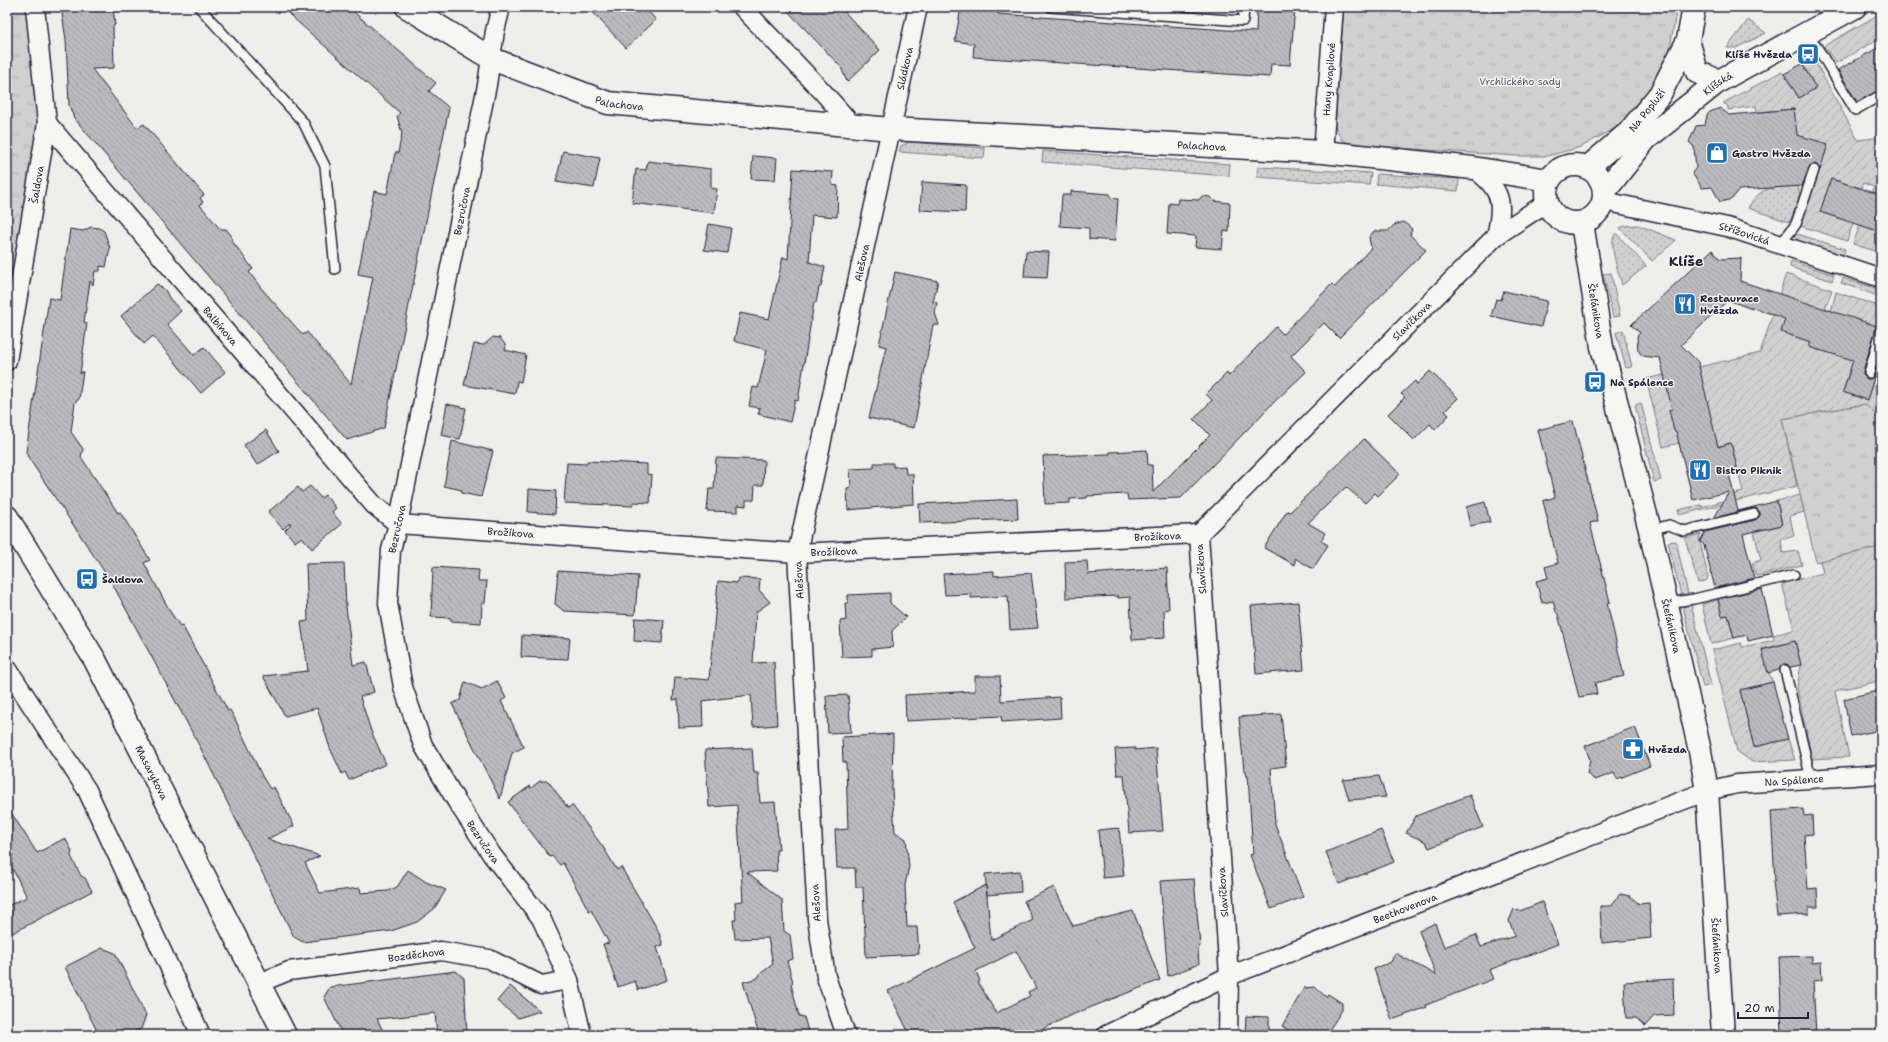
<svg xmlns="http://www.w3.org/2000/svg" width="1888" height="1042" font-family="'Shantell Sans',sans-serif">
  <style>
    .grass { fill: url(#grass-dots); stroke: #797986 }
    .park { fill: url(#park-tufts); stroke: #797986 }
    .garden { fill: url(#garden-furrows); stroke: #797986; fill-rule: evenodd }
    .building { fill: url(#building-back-hatch); stroke: #22223b; fill-rule: evenodd }
    .lines { fill: none; stroke-linecap: round; stroke-linejoin: round }
    .service-casing { stroke: #22223b; stroke-width: 12 }
    .minor-casing { stroke: #22223b; stroke-width: 21 }
    .tertiary-casing { stroke: #22223b; stroke-width: 25 }
    .service { stroke: #f6f6f2; stroke-width: 9 }
    .minor { stroke: #f6f6f2; stroke-width: 18 }
    .tertiary { stroke: #f6f6f2; stroke-width: 22 }
    .labels { text-anchor: middle; dominant-baseline: central; stroke-width: 3; stroke-linejoin: round; paint-order: stroke }
    .poi-label { font-size: 10px; font-weight: bold; fill: #22223b; stroke: #f6f6f2; text-anchor: start }
    .street-label { font-size: 10px; fill: #22223b; stroke: #f6f6f2 }
    .park-label { font-size: 10px; fill: #565668; stroke: #f6f6f2 }
    .district-label { font-size: 14px; font-weight: bold; fill: #22223b; stroke: #f6f6f2 }
  </style>
  <defs>
    <pattern id="grass-dots" width="8" height="8" patternUnits="userSpaceOnUse"><rect width="8" height="8" fill="#d0d0d1"/><path d="M2 2h.1M6 6h.1" fill="none" stroke="#b2b2b4" stroke-width="1.8" stroke-linecap="round"/></pattern>
    <pattern id="park-tufts" width="24" height="20" patternUnits="userSpaceOnUse"><rect width="24" height="20" fill="#d0d0d1"/><path d="M3 7l-1-3M5 7V3M7 7l1-3M15 17l-1-3M17 17v-4M19 17l1-3" fill="none" stroke="#b2b2b4"/></pattern>
    <pattern id="garden-furrows" width="10" height="10" patternUnits="userSpaceOnUse"><rect width="10" height="10" fill="#d0d0d1"/><path d="M-1 1l2-2M0 10L10 0M9 11l2-2" fill="none" stroke="#b2b2b4"/></pattern>
    <pattern id="building-back-hatch" width="6" height="6" patternUnits="userSpaceOnUse"><rect width="6" height="6" fill="#bbbbbf"/><path d="M-1 5l2 2M0 0l6 6M5-1l2 2" fill="none" stroke="#a0a0a5"/></pattern>
  </defs>
  <rect width="100%" height="100%" fill="#eeeeeb"/>
  <filter id="ink" filterUnits="userSpaceOnUse"><feTurbulence type="fractalNoise" baseFrequency=".025" numOctaves="2"/><feDisplacementMap in="SourceGraphic" scale="8" xChannelSelector="R" yChannelSelector="G"/><feConvolveMatrix kernelMatrix="1 2 1 2 8 2 1 2 1" color-interpolation-filters="sRGB"/></filter>
  <g filter="url(#ink)">
    <path class="grass" d="M1748,20L1766,33L1736,48H1727Z
      M909,142L985,148L984,158L899,152L901,146Z
      M1043,151L1230,164L1229,176L1042,162Z
      M1258,167L1371,173L1369,185L1257,177Z
      M1377,174L1459,179L1458,191L1376,184Z
      M1798,186C1802,197 1795,212 1789,222L1748,208C1762,184 1773,188 1798,186Z
      M1638,225L1676,240L1652,261L1620,228L1625,226Z
      M1616,233L1646,266L1622,285C1619,273 1607,242 1616,233Z
      M1797,234L1845,249L1843,256L1789,238Z
      M1791,261L1834,275L1832,281L1790,267Z
      M1611,273L1620,316L1613,317L1603,274Z
      M1843,278L1881,290V297L1841,283Z
      M1623,330L1632,367L1626,368L1616,333Z
      M1641,403L1661,480L1654,482L1635,405Z
      M1676,541L1688,594L1681,595L1668,542Z
      M1691,604L1711,685L1703,687L1683,607Z"/>
    <path class="park" d="M7,7H35L47,123L7,361Z
      M1344,7H1677L1668,59L1643,101L1619,126L1581,147L1547,156H1516L1354,145L1342,140L1335,126Z
      M1865,404L1881,420V454L1878,483L1881,484L1880,547L1816,562L1782,419Z"/>
    <path class="garden" d="M1881,13V38L1836,63L1824,46Z
      M1811,54L1858,140L1881,137V195L1873,192L1874,187L1863,183L1861,188L1832,179L1820,212L1853,223L1847,241L1801,226L1828,144L1817,141L1797,142L1794,109L1757,112L1756,106L1728,110V106L1723,103L1781,72L1784,74L1799,98L1816,88L1801,61L1802,58Z
      M1860,225L1881,232V253L1853,244Z
      M1786,274L1832,290L1825,309L1781,332L1811,342L1809,347L1821,351L1836,292L1881,307V420L1865,404L1782,419L1797,486L1679,515L1678,510L1701,505L1702,507L1726,500V496L1743,492L1731,443L1682,455L1679,443L1663,447L1646,379L1760,353ZM1849,372L1873,380L1867,400L1843,392Z
      M1800,495L1804,512L1790,516L1794,536L1781,540L1783,553L1798,551L1802,565L1756,576L1752,563L1761,560L1754,532L1782,525L1777,501Z
      M1701,534L1699,537L1708,576L1707,580L1698,583L1685,538Z
      M1881,544V690L1879,681L1835,691L1849,757L1812,759L1797,688L1801,665L1795,641L1762,649L1768,672L1773,682L1740,690L1754,747L1788,739L1795,760L1752,762L1737,751L1712,650L1741,643L1742,647L1774,640L1773,635L1794,630L1782,583L1823,573L1820,561L1880,547Z
      M1718,600L1722,616L1728,615L1734,638L1711,644L1702,604Z"/>
    <path class="building" d="M61,7H113L115,25L113,26L114,68L92,69L137,128L144,124L204,195L200,198L203,202L200,205L220,229H226L231,235L232,241L253,269L249,272L261,288L303,335L307,332L351,384L373,277L358,274L374,191L387,194L395,153H398L402,133L397,116L400,113L281,7H348L436,83L429,91L449,108L384,428L347,440L74,118L69,105L66,40Z
      M588,7H644L656,20L626,48Z
      M784,7H840L880,50L847,82L841,67Z
      M961,7H999L998,14L1256,32L1257,7H1295L1290,65L1271,64L1270,77L973,57L974,44L955,41Z
      M1881,46V89L1857,102L1838,70Z
      M1802,64L1816,88L1799,98L1784,74Z
      M1720,108L1729,115L1794,109L1797,135L1828,144L1820,170L1816,164L1810,165L1802,186L1739,190L1732,199L1720,202L1712,187L1702,188L1692,173L1696,168L1695,158L1694,147L1689,142L1696,126L1705,125L1707,115L1710,112Z
      M563,151L600,158L594,188L556,182Z
      M753,156L777,158L775,180L751,179Z
      M648,161L711,169V188L717,189L714,213L632,203L636,169L646,170Z
      M793,169L833,172L832,185L838,186L837,217L812,215L809,262L825,267L821,287H819L816,303L814,302L798,401L795,400L790,422L758,414L760,408L749,406L753,387L758,388L767,350L734,341L740,313L769,319L783,257L788,259Z
      M1831,179L1881,195V232L1820,212Z
      M922,182L966,185L965,212L920,210Z
      M1071,191L1110,194V198L1118,199L1115,241L1089,239V228L1060,226L1062,195H1071Z
      M1202,196L1210,197L1214,201L1230,203L1229,232L1224,231L1222,249L1195,247L1196,236L1167,234L1169,203L1177,204L1178,199L1199,200Z
      M1404,222L1412,229L1410,235L1426,250L1339,338L1324,323L1291,356L1306,372L1273,403L1181,498L1128,500L1127,494L1087,496V498L1070,499V503L1045,504L1043,456L1110,454V452L1147,450L1148,465H1152L1153,492L1210,435L1194,419L1212,400L1206,394L1227,373L1229,376L1276,327L1283,334L1332,284L1335,287L1371,248L1369,237L1374,231H1388L1394,225Z
      M709,224L731,228L727,253L704,250Z
      M91,227L99,228L104,231L110,248L106,267L100,266V271H95L93,285L90,281L84,322L87,323L80,374L83,371L79,399L75,402L71,432L83,449L81,457L118,513L120,512L150,560L144,563L171,613L180,626L182,625L228,711L230,710L235,719L262,776L270,789L274,787L294,826L267,839L320,856L305,863L320,893L360,888L361,893L388,891L397,887L408,870L426,882L446,890L434,909L417,922L391,931L303,942L294,937L200,747L112,583L28,457L26,452L49,298L60,300L70,229L83,231Z
      M1712,250L1720,259L1741,258L1740,281L1877,326L1863,371V375L1867,379H1871L1875,375L1881,353V355L1867,400L1843,392L1853,360L1809,347L1811,342L1781,332L1785,319L1752,307V309L1728,300L1681,345L1698,362L1718,447L1731,443L1737,467L1728,470L1738,511L1777,501L1782,525L1743,534L1754,578L1715,588L1704,545L1700,541L1705,532L1755,520L1760,516V512L1756,508H1753L1714,518L1729,492L1693,500L1676,431H1674L1669,410L1672,409L1660,358L1643,356L1640,353L1638,350L1637,336L1640,333L1631,325Z
      M1026,251L1049,252L1047,278L1024,277Z
      M895,272L938,281L933,302L937,303L935,313L939,325H933L914,428L869,418L886,347L879,345Z
      M157,284L165,290L170,299L181,311L167,324L194,355L204,347L225,372L201,393L153,336L144,344L121,316Z
      M1504,291L1547,301L1541,327L1491,316L1496,299L1501,300Z
      M493,337L500,338L506,346L505,350L526,355L521,382L517,381L515,394L464,385L474,344L484,345Z
      M1430,371L1458,398L1445,411L1449,415L1435,430L1430,424L1414,440L1388,414L1405,397L1401,394L1415,381L1417,384Z
      M447,404L466,408L460,439L441,435Z
      M1573,421L1598,521L1590,523L1610,602L1607,603L1624,676L1595,683L1597,694L1579,697L1558,614L1556,612L1553,601L1542,603L1536,581L1548,578L1545,567L1558,563L1543,501L1555,497L1538,430Z
      M266,430L279,451L257,465L244,445Z
      M1364,439L1400,474L1378,496L1375,493L1365,503L1346,487L1308,523L1325,533L1321,541L1328,545L1313,569L1295,558V565L1264,548L1287,511L1290,512Z
      M452,441L493,451L481,497L461,493L462,490L444,486Z
      M716,458L764,460L763,485H755L754,500H746V506L738,505V512L707,511L709,489H714Z
      M587,461L647,464V474L652,475L650,503L633,502V506L564,503L567,463L587,464Z
      M874,463H893V467L905,466L906,474H913L914,504L848,510L847,489L851,488L850,469L874,468Z
      M310,486L321,498L325,495L336,508L332,512L342,524L312,549L302,537L295,542L285,530L291,524L290,523L283,529L268,512L298,487L302,492Z
      M529,489L556,491L555,514L528,512Z
      M1017,499L1018,519L920,523L919,504Z
      M1485,502L1490,522L1470,526L1466,507Z
      M1087,561L1088,574L1167,568L1169,609L1164,610L1165,638L1132,640L1130,597L1118,598V596L1066,598L1065,562Z
      M344,563L346,606L353,665L366,662L374,692L360,697L371,731L386,764L349,780L345,772L342,774L330,748L317,708L285,716L263,676L308,671L301,622L308,621L306,564Z
      M433,567L479,570L478,581H487L485,603H482L481,623L451,621V618L431,617Z
      M558,571L638,576L635,615L564,611L555,604Z
      M994,571V576L1031,573L1038,628L1010,630L1008,596L971,598V594L945,595L943,574Z
      M738,578L760,579L759,590L770,602L756,612L753,663L774,662L777,725L753,727L751,695L702,701L703,727L679,728L678,699L673,700L675,677L709,680L718,581L737,583Z
      M1762,589L1773,635L1748,641L1747,635L1734,638L1728,615L1722,616L1718,599Z
      M890,593V603L906,617L892,631L893,647L872,649V656L842,657L840,621L846,620L845,603H848V595Z
      M1298,602L1304,670L1256,674L1251,606Z
      M635,618L664,620L662,643L634,641Z
      M522,635L570,638L568,659L521,657Z
      M1795,641L1801,665L1790,667L1787,664H1783L1779,670L1768,673L1762,650Z
      M975,676H1000L1001,701L1060,697L1061,718L1002,722L1001,716L906,721L905,695L975,691Z
      M497,681L506,698L501,701L524,747L512,753L500,799L452,704L460,700L465,682L482,689Z
      M1773,682L1788,739L1754,747L1740,690Z
      M1881,690V730L1851,736L1844,699Z
      M848,695L851,732L828,733L826,696Z
      M1281,714L1286,766L1271,768L1275,824L1303,897L1271,909L1250,855L1253,854L1248,776H1246V770L1244,771L1239,717Z
      M1635,727L1650,766L1617,779L1614,773L1595,780L1587,774L1590,760L1585,746Z
      M893,734L892,790L895,832L906,839L909,866L905,885L907,927H917L919,954L866,957L863,887H856L855,868H837L835,830L848,829L846,762H843L842,737Z
      M752,748L754,773H758L760,803L775,802L779,850H776L777,871L747,872L782,900L784,931L790,935L793,959L787,961L793,982L791,984L799,1016L804,1017L809,1035H759L743,982L758,978L760,974L773,964L768,938L735,939L733,920H736L735,902L743,901L737,805L709,807L705,750Z
      M1135,748V750L1156,748L1163,831L1129,833L1124,775H1117L1115,749Z
      M1379,776L1386,797L1349,800L1343,780Z
      M540,781H548L568,808L572,805L603,847L617,870L621,867L658,930L663,945L657,947L667,980L638,990L635,981L618,987L603,944L609,943L591,910L589,911L563,863L560,865L552,856L550,857L508,802L530,786L531,788Z
      M1470,795L1483,827L1429,848L1426,842L1406,833L1416,816Z
      M7,806L37,853L65,838L72,851L71,856L81,876L85,878L92,891L7,936V906L27,897L7,858Z
      M1803,809L1804,816L1812,815L1813,834L1804,835L1808,889L1817,888L1818,907H1809V914L1777,916L1773,881H1775L1771,811Z
      M1119,828L1124,876L1103,878L1098,830Z
      M1381,830L1394,862L1339,884L1326,852Z
      M1020,871L1021,892L987,895L985,874Z
      M1194,879L1200,946L1198,949L1199,964L1168,976L1160,881Z
      M986,885L991,940L1033,920L1024,901L1054,887L1073,926L1133,911L1160,980L1069,1016L1031,1035H910L888,991L975,948L953,902ZM1016,951L1036,988L1028,992L1030,996L996,1013L978,982L980,981L976,971Z
      M1620,894L1630,896L1639,904L1649,903L1651,938L1602,943L1600,906H1611Z
      M1542,902L1558,944L1489,970L1493,979L1426,1005L1427,1007L1392,1020L1374,969L1391,962L1395,953L1436,975L1419,931L1435,923L1444,947L1476,935L1481,947L1515,936L1509,921L1514,909L1520,911Z
      M102,948L115,953L146,1015L141,1029L128,1035H99L65,967Z
      M1812,956V963L1821,962L1822,980L1813,981L1816,1035H1782L1779,957Z
      M456,971L464,978L467,1035H437L435,1013L377,1019L385,1035H343L324,997L330,987Z
      M1673,979L1674,1015L1654,1016L1645,1026L1636,1018H1626L1624,982Z
      M510,986L540,1011L518,1018L497,1001Z
      M1315,987L1326,997L1328,994L1342,1003V1010L1326,1035H1296L1282,1026L1304,988Z
      M1246,1016L1269,1017V1035H1245Z"/>
    <g class="lines">
      <g class="service-casing">
        <path id="service" d="M199,7L303,122L325,166L335,269
          M1051,7L1243,21L1244,7
          M1807,33L1820,52L1855,110L1881,95
          M1780,245L1796,224L1814,170
          M1869,373L1881,331
          M1650,530L1669,525L1684,531L1754,514
          M1667,603L1694,599L1794,575
          M1785,670L1811,779"/>
      </g>
      <g class="minor-casing">
        <g id="minor">
          <path id="s1" d="M501,7L495,31L487,85L398,524L391,550L388,603L403,687L423,745L457,802L492,855L541,918L569,980L582,1035"/>
          <path d="M742,7L822,91L853,126"/>
          <path id="s2" d="M47,123L374,505L398,524"/>
          <path id="s3" d="M1323,152L1334,7"/>
          <path d="M1473,168C1502,189 1504,202 1496,236"/>
          <path id="s4" d="M1604,201L1727,227L1881,278"/>
          <path id="s5" d="M7,361L47,123L35,7"/>
          <path id="s6" d="M398,524L797,553L1199,534"/>
          <path d="M7,668L87,790L201,1035"/>
          <path id="s7" d="M259,983L289,971L441,951L489,959L541,985L569,980"/>
          <path id="s8" d="M846,1035L826,977L817,919L797,553L918,7"/>
          <path id="s9" d="M1106,1035L1229,976L1707,791L1737,784L1881,774"/>
          <path id="s10" d="M1228,1035L1229,976L1199,534L1496,236L1546,203"/>
        </g>
      </g>
      <g class="tertiary-casing">
        <g id="tertiary">
          <path id="s11" d="M407,7L492,59L608,103L891,129L1323,152L1473,168L1548,180"/>
          <path d="M1688,40L1697,72L1719,81"/>
          <circle cx="1575" cy="194" r="29"/>
          <path id="s12" d="M1588,167L1629,132L1660,94L1688,40L1694,7"/>
          <path id="s13" d="M1605,191L1646,139L1719,81L1855,7"/>
          <path id="s14" d="M1582,223L1602,347L1650,530L1700,751L1707,791L1723,1035"/>
          <path id="s15" d="M7,517L95,660L285,1035"/>
        </g>
      </g>
      <use href="#service" class="service"/>
      <use href="#minor" class="minor"/>
      <use href="#tertiary" class="tertiary"/>
    </g>
  </g>
  <defs>
    <g id="bus-square" transform="scale(1.15)"><rect x="-9" y="-9" width="18" height="18" rx="4" fill="#1f6fb2" stroke="#f6f6f2"/><path d="M-5-6H5V4H4V6H2V4H-2V6H-4V4H-5ZM-3.5-4V0h7V-4ZM-3.5 1.2v1.5H-2V1.2ZM2 1.2v1.5H3.5V1.2Z" fill="#fff"/></g>
    <g id="shop-square" transform="scale(1.15)"><rect x="-9" y="-9" width="18" height="18" rx="4" fill="#1f6fb2" stroke="#f6f6f2"/><path d="M-5-2.5h2.3a2.7 3.5 0 0 1 5.4 0H5L5.5 6h-11ZM-1.5-2.5h3a1.5 2.3 0 0 0-3 0Z" fill="#fff"/></g>
    <g id="restaurant-square" transform="scale(1.15)"><rect x="-9" y="-9" width="18" height="18" rx="4" fill="#1f6fb2" stroke="#f6f6f2"/><path d="M-5-6h1v4h1v-4h1v4h1v-4h1v5L-1.5 .5V6h-2V.5L-5-1ZM5-6V6H3V1.5H1.5Q1.5-4 5-6Z" fill="#fff"/></g>
    <g id="pharmacy-square" transform="scale(1.15)"><rect x="-9" y="-9" width="18" height="18" rx="4" fill="#1f6fb2" stroke="#f6f6f2"/><path d="M-2-6h4v4h4v4h-4v4h-4v-4h-4v-4h4Z" fill="#fff"/></g>
  </defs>
  <g fill-rule="evenodd">
    <use href="#bus-square" x="1808" y="54"/>
    <use href="#shop-square" x="1717" y="153"/>
    <use href="#restaurant-square" x="1685" y="304"/>
    <use href="#bus-square" x="1595" y="382"/>
    <use href="#restaurant-square" x="1700" y="470"/>
    <use href="#bus-square" x="87" y="579"/>
    <use href="#pharmacy-square" x="1633" y="749"/>
  </g>
  <g class="labels">
    <g class="poi-label">
      <text x="1792" y="54" text-anchor="end">Klíše Hvězda</text>
      <text x="1732" y="153">Gastro Hvězda</text>
      <text x="1700" y="298">Restaurace<tspan x="1700" dy="12">Hvězda</tspan></text>
      <text x="1610" y="382">Na Spálence</text>
      <text x="1716" y="470">Bistro Piknik</text>
      <text x="102" y="579">Šaldova</text>
      <text x="1648" y="749">Hvězda</text>
    </g>
    <g class="street-label">
      <text stroke="none"><textPath href="#s8" startOffset="983">Sládkova</textPath></text>
      <text stroke="none"><textPath href="#s3" startOffset="73">Hany Kvapilové</textPath></text>
      <text stroke="none"><textPath href="#s13" startOffset="157">Klíšská</textPath></text>
      <text stroke="none"><textPath href="#s11" startOffset="235">Palachova</textPath></text>
      <text stroke="none"><textPath href="#s12" startOffset="82">Na Popluží</textPath></text>
      <text stroke="none"><textPath href="#s11" startOffset="819">Palachova</textPath></text>
      <text stroke="none"><textPath href="#s5" startOffset="179">Šaldova</textPath></text>
      <text transform="translate(462 211) rotate(-79)">Bezručova</text>
      <text stroke="none"><textPath href="#s4" startOffset="144">Střížovická</textPath></text>
      <text stroke="none"><textPath href="#s8" startOffset="784">Alešova</textPath></text>
      <text stroke="none"><textPath href="#s14" startOffset="89">Štefánikova</textPath></text>
      <text stroke="none"><textPath href="#s10" startOffset="803">Slavíčkova</textPath></text>
      <text stroke="none"><textPath href="#s2" startOffset="267">Balbínova</textPath></text>
      <text transform="translate(397 529) rotate(-78)">Bezručova</text>
      <text stroke="none"><textPath href="#s6" startOffset="113">Brožíkova</textPath></text>
      <text stroke="none"><textPath href="#s6" startOffset="761">Brožíkova</textPath></text>
      <text stroke="none"><textPath href="#s6" startOffset="437">Brožíkova</textPath></text>
      <text transform="translate(1201 569) rotate(-94)">Slavíčkova</text>
      <text transform="translate(799 580) rotate(-93)">Alešova</text>
      <text stroke="none"><textPath href="#s14" startOffset="413">Štefánikova</textPath></text>
      <text stroke="none"><textPath href="#s15" startOffset="294">Masarykova</textPath></text>
      <text stroke="none"><textPath href="#s9" startOffset="737">Na Spálence</textPath></text>
      <text stroke="none"><textPath href="#s1" startOffset="868">Bezručova</textPath></text>
      <text transform="translate(1223 892) rotate(-94)">Slavíčkova</text>
      <text transform="translate(816 903) rotate(-94)">Alešova</text>
      <text stroke="none"><textPath href="#s9" startOffset="325">Beethovenova</textPath></text>
      <text stroke="none"><textPath href="#s14" startOffset="737">Štefánikova</textPath></text>
      <text stroke="none"><textPath href="#s7" startOffset="161">Bozděchova</textPath></text>
    </g>
    <g class="park-label">
      <text x="1520" y="81">Vrchlického sady</text>
    </g>
    <g class="district-label">
      <text x="1686" y="261">Klíše</text>
    </g>
  </g>
  <rect width="1888" height="1042" fill="none" stroke="#f6f6f2" stroke-width="24"/>
  <rect x="12" y="12" width="1864" height="1018" fill="none" stroke="#22223b" stroke-width="1.5" filter="url(#ink)"/>
  <path d="M1738 1012v6h70v-6" fill="none" stroke="#22223b" stroke-width="2"/>
  <text x="1744" y="1012" font-size="12" fill="#22223b" stroke="#f6f6f2" stroke-width="3" paint-order="stroke">20 m</text>
</svg>
